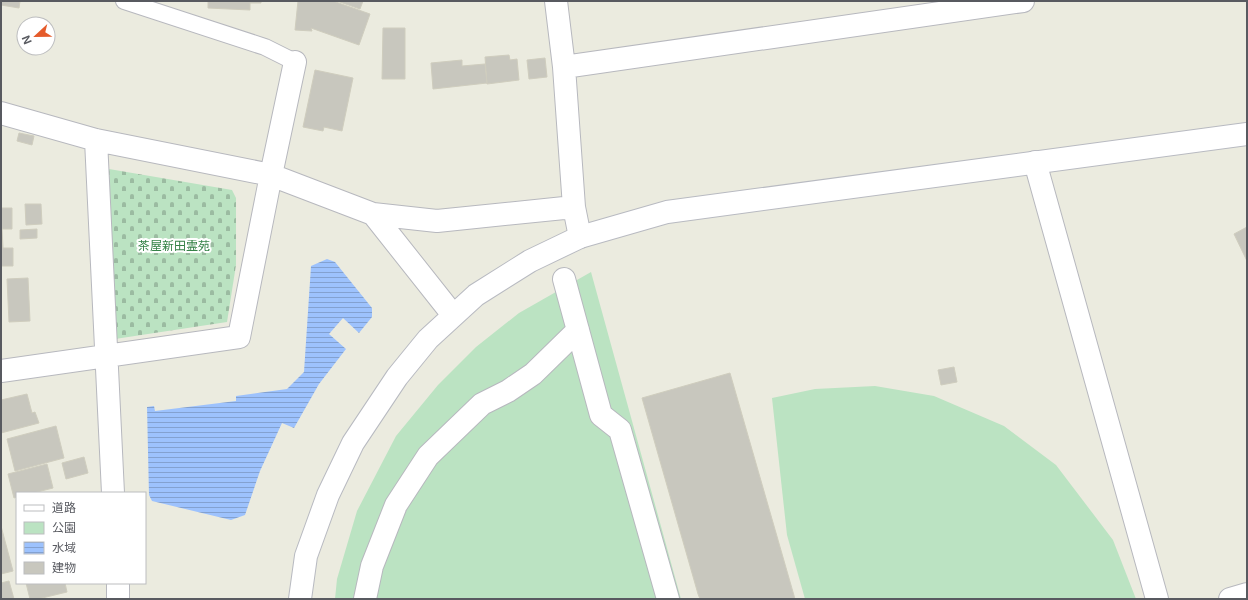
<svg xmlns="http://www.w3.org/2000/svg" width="1248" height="600" font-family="Inter,'Noto Sans JP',sans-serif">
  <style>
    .cemetery { fill: url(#cemetery-stones) }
    .green { fill: #bbe3c2 }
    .water { fill: url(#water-rules) }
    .building { fill: #c8c7be; stroke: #cfcdbe }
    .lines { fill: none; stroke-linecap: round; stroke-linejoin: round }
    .lane-casing { stroke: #b7b8be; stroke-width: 18 }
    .street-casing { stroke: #b7b8be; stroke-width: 24 }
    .secondary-casing { stroke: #b8bac1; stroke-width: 24 }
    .lane { stroke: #fff; stroke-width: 16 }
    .street { stroke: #fff; stroke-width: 22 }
    .secondary { stroke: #fff; stroke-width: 22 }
    .labels { text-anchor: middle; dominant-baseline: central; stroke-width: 4; stroke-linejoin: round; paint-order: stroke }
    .park-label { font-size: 12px; fill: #358247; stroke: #fff }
  </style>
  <defs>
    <pattern id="cemetery-stones" width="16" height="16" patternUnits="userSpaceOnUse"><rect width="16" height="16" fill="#bbe3c2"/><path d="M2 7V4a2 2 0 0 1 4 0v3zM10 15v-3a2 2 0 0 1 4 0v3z" fill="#9bbba1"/></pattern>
    <pattern id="water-rules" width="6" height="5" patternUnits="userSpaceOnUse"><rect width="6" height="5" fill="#9dc2fd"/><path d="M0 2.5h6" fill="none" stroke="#83a1d0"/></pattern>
  </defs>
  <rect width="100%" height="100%" fill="#ebebdf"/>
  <path class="cemetery" d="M109,169L232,190L236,198V265L227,322L115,339Z"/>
  <path class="green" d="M591,272L681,599H335L337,579L357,511L396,436L438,385L476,347L519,313Z
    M875,386L934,396L1004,426L1056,465L1113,540L1136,599H805L787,535L772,398L815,389Z"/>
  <path class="water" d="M327,259L335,262L372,308V317L359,333L343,318L329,334L346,349L319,384L294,428L282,423L260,471L245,515L231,520L152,501L149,495L147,407L154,406L155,411L236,401V396L287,389L304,372L311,266Z"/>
  <path class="building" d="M1,1H20L19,8L1,5Z
    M208,1H261V3H250V10L208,8Z
    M298,1H333L370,14L359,45L311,28L312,31L295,30Z
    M337,1H363L360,9Z
    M383,28H405V79H382Z
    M509,55L510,60L517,59L519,80L487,84L485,57Z
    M545,58L547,77L529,79L527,60Z
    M462,60V66L485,64L487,83L433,89L431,63Z
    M315,70L353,78L342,131L324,127L323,131L303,127Z
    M19,133L34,136L32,145L17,141Z
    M25,204H41L42,224L26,225Z
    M1,208H12V229H2L3,248H13V266H1Z
    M1247,227V261L1234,234Z
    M37,229V238L20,239V230Z
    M28,278L30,321L9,322L7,279Z
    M954,367L957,382L941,385L938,370Z
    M730,373L795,599H700L698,594L642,398Z
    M27,394L32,413L35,412L39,423L1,433V400Z
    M56,426L64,458L15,471L7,439Z
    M84,457L88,473L66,479L62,463Z
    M47,464L53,488L33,493H17V497L14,498L8,474Z
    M1,526L13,571L1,574Z
    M9,581L14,599H1V583Z
    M26,583H65L67,592L38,599H30Z"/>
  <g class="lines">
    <g class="lane-casing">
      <path id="lane" d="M124,1L265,47L295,62"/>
    </g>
    <g class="street-casing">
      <path id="street" d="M556,1L564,67L574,207L580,237
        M564,67L1023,1
        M1,113L96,140L271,175L295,62
        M96,140L113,493
        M1035,162L1157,599
        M373,214L453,315
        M564,279L601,415L620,430L668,599
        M1,371L239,337L271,175L373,214L437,221L574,207
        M118,583V599
        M365,599L372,566L396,505L428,456L482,404L508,391L533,374L578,330
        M1230,599L1247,594"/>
    </g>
    <g class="secondary-casing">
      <path id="secondary" d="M300,599L306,556L328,495L353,443L397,377L428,339L476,295L530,261L580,237L667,212L1247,134"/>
    </g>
    <use href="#lane" class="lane"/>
    <use href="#street" class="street"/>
    <use href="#secondary" class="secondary"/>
  </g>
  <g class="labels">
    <g class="park-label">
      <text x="174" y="245">茶屋新田霊苑</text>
    </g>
  </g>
  <rect width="1248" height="600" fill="none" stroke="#585a60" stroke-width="4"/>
  <rect x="16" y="492" width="130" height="92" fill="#ffffff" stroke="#bcbdbf"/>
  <rect x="24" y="505" width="20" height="6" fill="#ffffff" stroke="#bcbdbf"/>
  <text x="52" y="512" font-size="12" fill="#585a60">道路</text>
  <rect x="24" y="522" width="20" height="12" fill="#bbe3c2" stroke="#bcbdbf"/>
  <text x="52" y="532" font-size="12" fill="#585a60">公園</text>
  <rect x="24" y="542" width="20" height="12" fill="url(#water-rules)" stroke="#bcbdbf"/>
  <text x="52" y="552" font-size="12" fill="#585a60">水域</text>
  <rect x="24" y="562" width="20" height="12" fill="#c8c7be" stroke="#bcbdbf"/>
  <text x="52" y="572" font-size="12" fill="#585a60">建物</text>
  <g transform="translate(36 36) rotate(248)"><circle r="19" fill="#ffffff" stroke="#bcbdbf"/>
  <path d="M0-3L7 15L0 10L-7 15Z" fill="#e55b2b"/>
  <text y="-6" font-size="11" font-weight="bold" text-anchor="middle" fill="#585a60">N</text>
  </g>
</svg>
